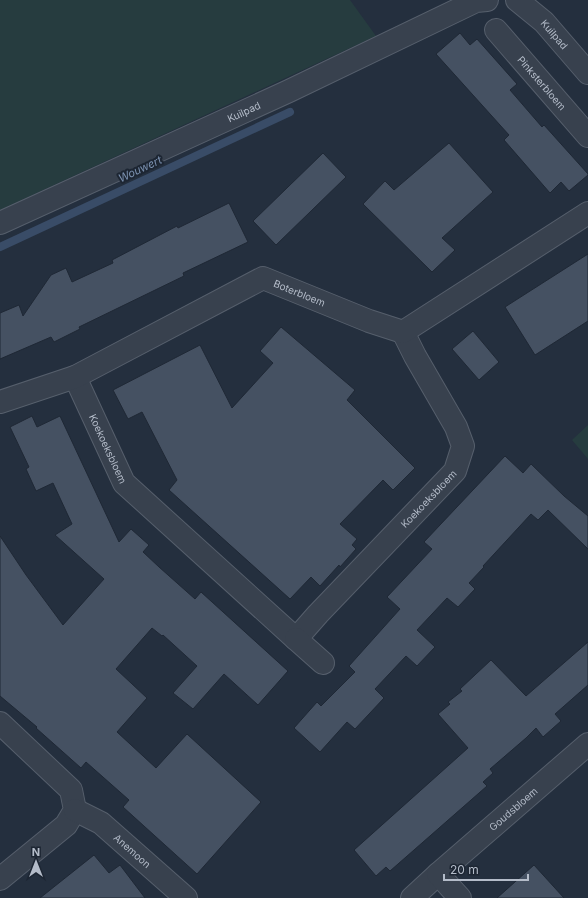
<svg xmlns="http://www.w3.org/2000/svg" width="588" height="898" font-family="Inter,sans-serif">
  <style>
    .green { fill: #263c3f }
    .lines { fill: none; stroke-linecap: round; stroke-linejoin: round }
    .stream { stroke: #394c67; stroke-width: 8 }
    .building { fill: #455162; stroke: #1f2835 }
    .street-casing { stroke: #565f6c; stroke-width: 24 }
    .street { stroke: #38414e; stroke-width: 22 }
    .labels { text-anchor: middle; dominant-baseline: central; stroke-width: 4; stroke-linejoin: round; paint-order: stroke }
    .street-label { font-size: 10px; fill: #b4bcc9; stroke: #1d2633 }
    .water-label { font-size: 11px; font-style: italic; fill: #7c92b1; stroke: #1d2633 }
  </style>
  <rect width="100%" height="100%" fill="#242f3e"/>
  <path class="green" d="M0,0H350L376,36L0,210Z
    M588,425V459L572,440Z"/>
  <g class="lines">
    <path class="stream" d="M0,247L290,112"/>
  </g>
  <path class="building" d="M460,33L470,45L477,39L517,84L510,90L542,127L544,125L588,174V175L569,191L561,182L550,193L504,140L509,135L436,54Z
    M449,143L493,192L442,238L455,250L432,272L363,204L385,181L394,190Z
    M323,153L346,177L276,245L253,221Z
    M229,203L248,242L183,273L184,276L79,327L80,329L54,342L51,337L0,359V313L19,305L23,316L51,275L66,268L72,282L113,263L112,260L177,226L178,228Z
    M588,254V321L535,355L505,307Z
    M281,327L355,390L347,400L415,468L393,490L383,480L340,524L357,539L352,545L356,549L340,567L339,565L320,586L311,577L290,599L169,490L177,480L142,412L128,419L113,390L200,345L232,408L273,363L260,351Z
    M473,331L499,362L479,380L452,349Z
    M32,416L37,427L60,416L119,542L131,529L149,545L143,552L159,567L195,599L201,592L288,671L258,705L224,674L193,709L173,693L197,666L163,635L162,636L152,628L116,669L147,698L117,732L156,768L187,734L261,802L197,874L123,807L129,800L86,762L81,768L36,728L37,727L0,696V536L26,575L63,625L104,579L55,535L72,524L53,483L36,491L26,469L29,467L10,427Z
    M505,456L523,473L531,464L564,496L588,516V549L548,510L538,520L531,514L483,566L484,567L469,583L475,589L458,607L447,598L417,630L435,647L417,666L406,656L375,689L384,698L355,729L347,722L320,752L294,728L317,702L321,706L355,672L349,666L400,609L387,597L432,549L424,542Z
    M588,642V685L555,714L561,721L543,737L536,728L526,738L490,769L493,773L483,782L487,786L390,871L386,867L376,876L354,850L468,748L438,714L450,704L448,702L462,691L460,689L491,660L526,696Z
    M94,855L109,873L120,865L145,898H40Z
    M534,865L564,898H497Z"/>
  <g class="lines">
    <g class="street-casing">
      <g id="street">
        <path id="s1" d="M517,0L544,22L588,73"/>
        <path id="s2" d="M496,30L588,136"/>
        <path id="s3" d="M0,223L289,91L476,1L487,0"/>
        <path id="s4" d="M75,377L124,483L296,639L318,614L455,471L463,446L456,427L415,356L403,332"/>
        <path id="s5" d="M0,402L75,377L263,278L369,321L403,332L588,213"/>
        <path d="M296,639L323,663"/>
        <path d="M0,723L71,790L75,810L66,825L0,879"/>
        <path id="s6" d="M75,810L101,823L186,898"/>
        <path d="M412,898L438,874"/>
        <path id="s7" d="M460,898L438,874L588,744"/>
      </g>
    </g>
    <use href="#street" class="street"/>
  </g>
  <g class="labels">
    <g class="street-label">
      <text stroke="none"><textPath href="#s1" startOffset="51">Kuilpad</textPath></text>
      <text stroke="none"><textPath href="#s2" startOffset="70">Pinksterbloem</textPath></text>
      <text stroke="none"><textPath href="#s3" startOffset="268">Kuilpad</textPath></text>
      <text stroke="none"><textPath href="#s5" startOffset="331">Boterbloem</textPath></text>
      <text stroke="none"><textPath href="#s4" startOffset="79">Koekoeksbloem</textPath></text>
      <text stroke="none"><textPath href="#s4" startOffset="542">Koekoeksbloem</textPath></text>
      <text stroke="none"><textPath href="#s7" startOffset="132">Goudsbloem</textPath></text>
      <text stroke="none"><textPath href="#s6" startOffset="71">Anemoon</textPath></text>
    </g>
    <g class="water-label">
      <text transform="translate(140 169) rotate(-25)">Wouwert</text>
    </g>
  </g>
  <g transform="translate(36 862)" stroke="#1d2633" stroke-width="3" paint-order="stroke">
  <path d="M0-3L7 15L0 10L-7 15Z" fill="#b4bcc9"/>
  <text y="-6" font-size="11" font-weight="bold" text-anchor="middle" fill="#b4bcc9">N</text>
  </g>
  <path d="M444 874v6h84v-6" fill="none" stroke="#b4bcc9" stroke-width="2"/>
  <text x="450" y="874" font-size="12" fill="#b4bcc9" stroke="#1d2633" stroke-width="3" paint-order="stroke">20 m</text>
</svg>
